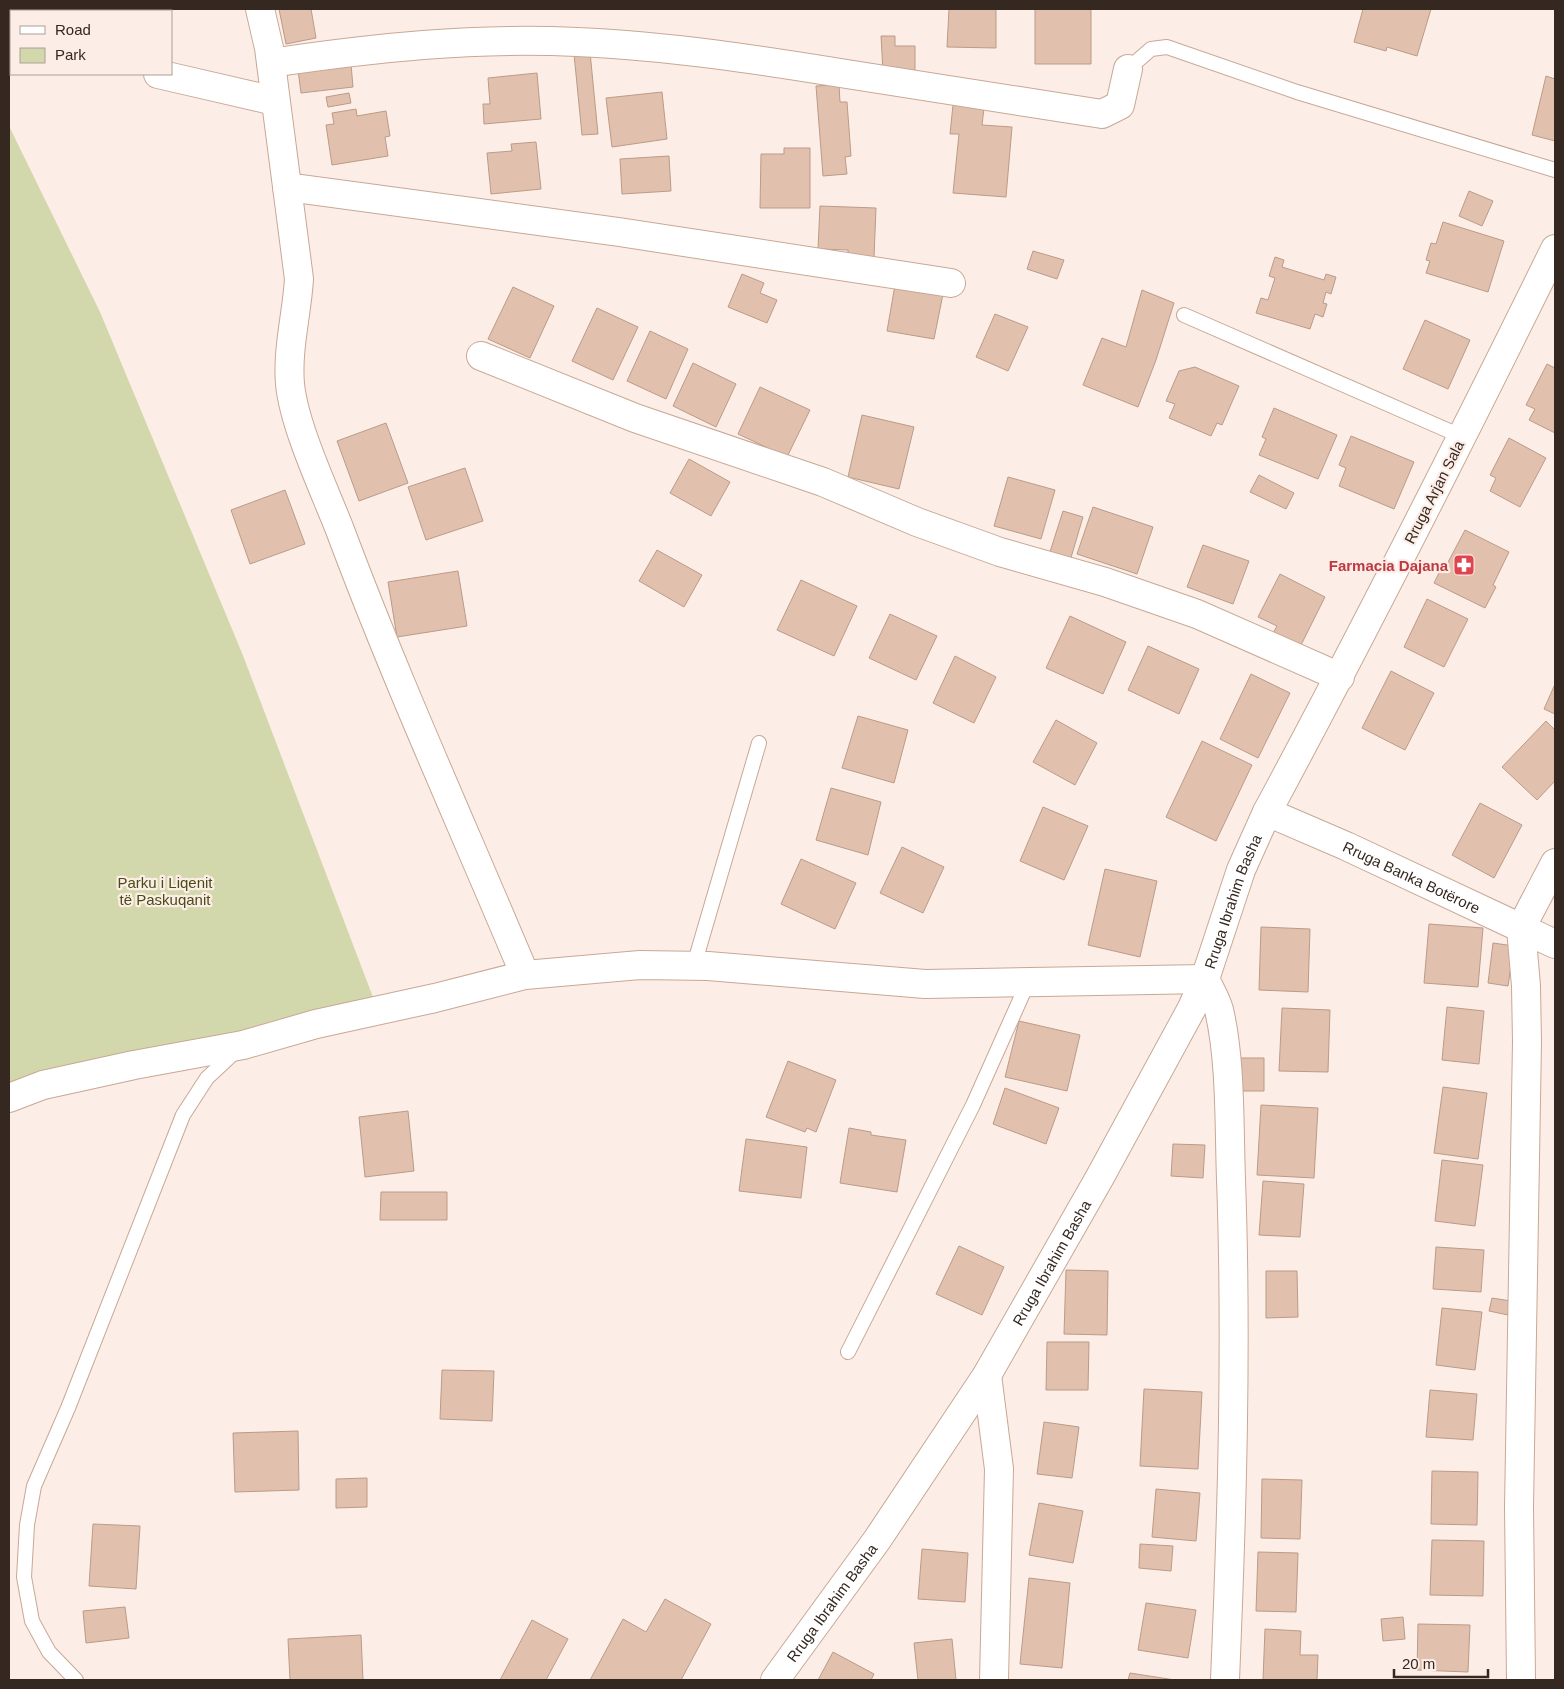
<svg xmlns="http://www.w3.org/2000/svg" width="1564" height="1689" font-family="Arial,sans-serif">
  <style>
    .green { fill: #d3d7ac }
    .building { fill: #e1c0ad; stroke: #bb9b88 }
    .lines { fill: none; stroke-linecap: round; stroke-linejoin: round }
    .service-casing { stroke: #c8a895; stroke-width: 16 }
    .minor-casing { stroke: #c8a895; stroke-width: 30 }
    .tertiary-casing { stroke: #c8a895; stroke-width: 30 }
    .service { stroke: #fff; stroke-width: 14 }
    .minor { stroke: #fff; stroke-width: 28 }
    .tertiary { stroke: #fff; stroke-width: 28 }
    .labels { text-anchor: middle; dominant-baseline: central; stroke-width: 4.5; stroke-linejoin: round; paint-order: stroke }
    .street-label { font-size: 15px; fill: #342820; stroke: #fceee6 }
    .health-label { font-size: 15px; font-weight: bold; fill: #be3a42; stroke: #fceee6; text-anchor: end }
    .park-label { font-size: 15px; fill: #4a4c17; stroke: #fceee6 }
  </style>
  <rect width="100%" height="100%" fill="#fceee6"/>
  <path class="green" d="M9,126L100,312L242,653L376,1005L9,1084Z"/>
  <path class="building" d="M61,9L69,11V9H107V11H60Z
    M279,9H311L316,38L286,44Z
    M949,9H996V48L947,47Z
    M1035,9H1091V64H1035Z
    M1363,9H1431L1417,56L1387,47L1386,51L1354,42Z
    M881,36H895V46H915V71L883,72Z
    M590,52L598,134L582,135L574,54Z
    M351,64L353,87L301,93L298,70Z
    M537,73L541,119L484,124L483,104H490L488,78Z
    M1546,76L1555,79V141L1532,135Z
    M839,85L840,102H847L851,156L845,157L847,174L823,176L816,86Z
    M662,92L667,139L612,147L606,98Z
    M349,93L351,103L328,107L326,97Z
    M953,105L984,108L982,125L1012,127L1006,197L953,193L959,134H950Z
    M356,109L357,116L386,111L390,136L385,137L388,156L332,165L326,125L334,124L332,113Z
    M536,142L541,189L491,194L487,153L512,151L511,144Z
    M784,148H810V208H760L761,154H784Z
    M669,156L671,191L622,194L620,159Z
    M1469,191L1493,201L1482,226L1459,216Z
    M820,206L876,208L874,258L848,257V250L818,249Z
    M1443,222L1504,241L1488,292L1426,273L1430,261L1426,260L1431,243L1436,244Z
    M1033,251L1064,260L1057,279L1027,269Z
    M1275,257L1284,260L1282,267L1324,280L1326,274L1336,277L1331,294L1326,292L1323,303L1327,304L1323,317L1315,314L1310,329L1256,313L1261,298L1268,300L1275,278L1269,276Z
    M742,274L764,283L760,293L777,300L767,323L728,307Z
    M895,285L943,294L934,339L887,331Z
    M513,287L554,306L530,358L488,339Z
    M1142,290L1174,303L1156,360L1138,407L1083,385L1102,338L1126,347Z
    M597,308L638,327L613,380L572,361Z
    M995,314L1028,327L1008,371L976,357Z
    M1425,320L1470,340L1448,389L1403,369Z
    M650,331L688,349L666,399L627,381Z
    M693,363L736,384L716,427L673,406Z
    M1547,364L1555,368V433L1529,420L1535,409L1526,405Z
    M1195,367L1239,386L1222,425L1217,423L1211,436L1169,418L1175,404L1166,401L1179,371Z
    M760,387L810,410L787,457L738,434Z
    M1274,408L1337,435L1318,479L1259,455L1266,439L1262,437Z
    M862,415L914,427L899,489L848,477Z
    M386,423L408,483L359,501L337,441Z
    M1351,436L1414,462L1394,509L1339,486L1346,468L1339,465Z
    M1509,438L1546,458L1520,507L1490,491L1496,478L1490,475Z
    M689,459L730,482L711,516L670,493Z
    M465,468L483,521L426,540L408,487Z
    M1259,475L1294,493L1286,509L1250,492Z
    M1008,477L1055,490L1041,539L994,526Z
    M285,490L305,544L250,564L231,510Z
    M1093,507L1153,527L1137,574L1077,554Z
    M1063,511L1083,517L1070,561L1049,555Z
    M1465,530L1509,552L1493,585L1496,587L1485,608L1434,583L1443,565L1446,566Z
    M1203,545L1249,561L1233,604L1187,587Z
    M657,550L702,575L684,607L639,581Z
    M458,571L467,626L397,637L388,582Z
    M1280,574L1325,597L1298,651L1271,637L1277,626L1258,617Z
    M801,580L857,606L834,656L777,630Z
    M1427,599L1468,619L1444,667L1404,647Z
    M890,614L937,636L916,680L869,658Z
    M1070,616L1126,642L1103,694L1046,668Z
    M1148,646L1199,669L1179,714L1128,690Z
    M955,656L996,677L974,723L933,703Z
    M1391,671L1434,693L1405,750L1362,728Z
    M1251,674L1290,693L1258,758L1220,739Z
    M1555,684V714L1544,709Z
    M858,716L908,730L894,783L842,768Z
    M1056,720L1097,743L1075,785L1033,762Z
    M1546,721L1555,730V781L1537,800L1502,767Z
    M1202,741L1252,765L1216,841L1166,817Z
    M831,788L881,802L868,855L816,840Z
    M1480,803L1522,825L1494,878L1452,855Z
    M1043,807L1088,826L1064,880L1020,861Z
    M902,847L944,867L923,913L880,893Z
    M801,859L856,883L835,929L781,904Z
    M1105,869L1157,881L1140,957L1088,945Z
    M1429,924L1483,928L1478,987L1424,983Z
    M1261,927L1310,929L1308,992L1259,990Z
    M1493,943L1514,946L1508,986L1488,983Z
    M1447,1007L1484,1011L1479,1064L1442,1060Z
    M1282,1008L1330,1010L1328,1072L1279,1071Z
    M1019,1021L1080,1035L1067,1091L1005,1077Z
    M1233,1058H1264V1091H1233Z
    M788,1061L836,1080L816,1132L807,1128L805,1132L766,1117Z
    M1443,1087L1487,1093L1478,1159L1434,1153Z
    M1005,1088L1059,1108L1046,1144L993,1124Z
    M1261,1105L1318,1108L1314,1178L1257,1175Z
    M408,1111L414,1171L365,1177L359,1117Z
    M849,1128L871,1132V1135L906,1140L897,1192L840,1183Z
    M746,1139L807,1147L801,1198L739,1191Z
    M1173,1144L1205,1145L1203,1178L1171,1176Z
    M1442,1160L1483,1165L1475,1226L1435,1221Z
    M1263,1181L1304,1184L1300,1237L1259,1235Z
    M381,1192H447V1220H380Z
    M959,1246L1004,1267L982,1315L936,1294Z
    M1436,1247L1484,1250L1481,1292L1433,1289Z
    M1066,1270L1108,1271L1107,1335L1064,1334Z
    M1266,1271H1297L1298,1317L1266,1318Z
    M1492,1298L1511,1301L1508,1315L1489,1311Z
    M1442,1308L1482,1312L1475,1370L1436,1365Z
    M1047,1342H1089L1088,1390H1046Z
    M442,1370L494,1371L492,1421L440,1419Z
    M1144,1389L1202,1392L1198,1469L1140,1466Z
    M1430,1390L1477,1394L1473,1440L1426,1437Z
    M1044,1422L1079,1427L1072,1478L1037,1474Z
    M298,1431L299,1490L235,1492L233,1433Z
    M1432,1471L1478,1472L1477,1525L1431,1524Z
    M367,1478V1507L336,1508V1479Z
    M1262,1479L1302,1480L1300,1539L1261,1538Z
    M1156,1489L1200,1493L1196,1541L1152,1537Z
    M1039,1503L1083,1511L1073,1563L1029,1555Z
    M93,1524L140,1526L136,1589L89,1586Z
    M1432,1540L1484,1541L1483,1596L1430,1595Z
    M1140,1544L1173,1546L1171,1571L1139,1568Z
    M922,1549L968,1553L965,1602L918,1599Z
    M1258,1552L1298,1553L1296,1612L1256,1611Z
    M1029,1578L1070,1583L1062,1668L1020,1664Z
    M665,1599L711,1624L681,1680H590L623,1619L646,1632Z
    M1146,1603L1196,1610L1188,1658L1138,1650Z
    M125,1607L129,1638L86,1643L83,1611Z
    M1403,1617L1405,1639L1383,1641L1381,1619Z
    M532,1620L568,1639L546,1680H500Z
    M1418,1624L1470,1625L1468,1672L1417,1670Z
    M1265,1629L1301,1631L1300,1655H1318L1317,1680H1263Z
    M361,1635L363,1680H290L288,1639Z
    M952,1639L956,1680H918L914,1643Z
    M833,1652L874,1674L871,1680H818Z
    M1130,1673L1175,1680H1128Z"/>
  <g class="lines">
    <g class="service-casing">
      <path id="service" d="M1128,69L1151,49L1167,47L1297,92L1555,170
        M1184,315L1463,437
        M694,965L759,743
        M848,1352L973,1105L1028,982
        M76,1680L49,1652L32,1621L24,1577L27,1525L34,1486L68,1408L183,1115L207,1078L237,1050"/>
    </g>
    <g class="minor-casing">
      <g id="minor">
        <path d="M260,9L269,48L299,279C297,313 287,349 290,384C294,426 324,489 340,530C396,680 463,827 525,975"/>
        <path d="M9,34H11"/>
        <path d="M271,63C372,48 474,37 577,42C670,46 761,60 853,75C936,88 1019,101 1102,114L1120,105L1128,69"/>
        <path d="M158,74L275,101"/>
        <path d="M287,187L619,232L951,283"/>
        <path d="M481,356L635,418L823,482L917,522L1000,552L1105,582L1197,614L1340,677"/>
        <path d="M9,1098L43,1085L134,1065L243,1045L316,1024L435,998L525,975L640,965L708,966L925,984L1205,979C1209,988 1216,999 1219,1010C1231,1061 1229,1125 1231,1179C1237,1346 1232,1513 1225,1680"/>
        <path d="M987,1375L999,1469L994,1680"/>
        <path id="s1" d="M775,1680L877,1540L987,1375L1100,1177L1192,1008L1205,979L1241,870L1267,812"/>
        <path d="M1521,1680L1519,1507L1527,1042L1526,986L1521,928L1555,863"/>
      </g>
    </g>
    <g class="tertiary-casing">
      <g id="tertiary">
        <path id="s2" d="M1555,249C1462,438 1367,626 1267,812L1346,846L1555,944"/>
      </g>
    </g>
    <use href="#service" class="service"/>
    <use href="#minor" class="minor"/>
    <use href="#tertiary" class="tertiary"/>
  </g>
  <defs>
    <g id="pharmacy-square" transform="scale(1.125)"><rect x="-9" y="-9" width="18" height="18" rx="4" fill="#e0444e" stroke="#fceee6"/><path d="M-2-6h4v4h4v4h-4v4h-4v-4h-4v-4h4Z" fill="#fff"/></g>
  </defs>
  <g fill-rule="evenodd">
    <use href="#pharmacy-square" x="1464" y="565"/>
  </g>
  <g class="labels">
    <g class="street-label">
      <text transform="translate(1434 492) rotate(-63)">Rruga Arjan Sala</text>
      <text stroke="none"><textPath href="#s2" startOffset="791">Rruga Banka Botërore</textPath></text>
      <text stroke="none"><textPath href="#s1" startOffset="906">Rruga Ibrahim Basha</textPath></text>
      <text stroke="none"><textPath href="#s1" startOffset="501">Rruga Ibrahim Basha</textPath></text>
      <text stroke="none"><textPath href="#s1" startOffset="96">Rruga Ibrahim Basha</textPath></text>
    </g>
    <g class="health-label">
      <text x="1448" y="565">Farmacia Dajana</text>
    </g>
    <g class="park-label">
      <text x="165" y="882">Parku i Liqenit<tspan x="165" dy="17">të Paskuqanit</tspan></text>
    </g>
  </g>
  <rect width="1564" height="1689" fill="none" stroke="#342820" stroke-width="20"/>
  <rect x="10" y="10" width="162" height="65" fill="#fceee6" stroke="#ac9f97"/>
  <rect x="20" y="26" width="25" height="8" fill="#ffffff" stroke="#ac9f97"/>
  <text x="55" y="35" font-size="15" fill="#342820">Road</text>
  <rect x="20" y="48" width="25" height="15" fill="#d3d7ac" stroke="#ac9f97"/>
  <text x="55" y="60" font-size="15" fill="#342820">Park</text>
  <path d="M1394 1669v8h94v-8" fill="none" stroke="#342820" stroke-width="2.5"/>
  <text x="1402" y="1669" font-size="15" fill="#342820" stroke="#fceee6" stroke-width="4" paint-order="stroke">20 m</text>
</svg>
